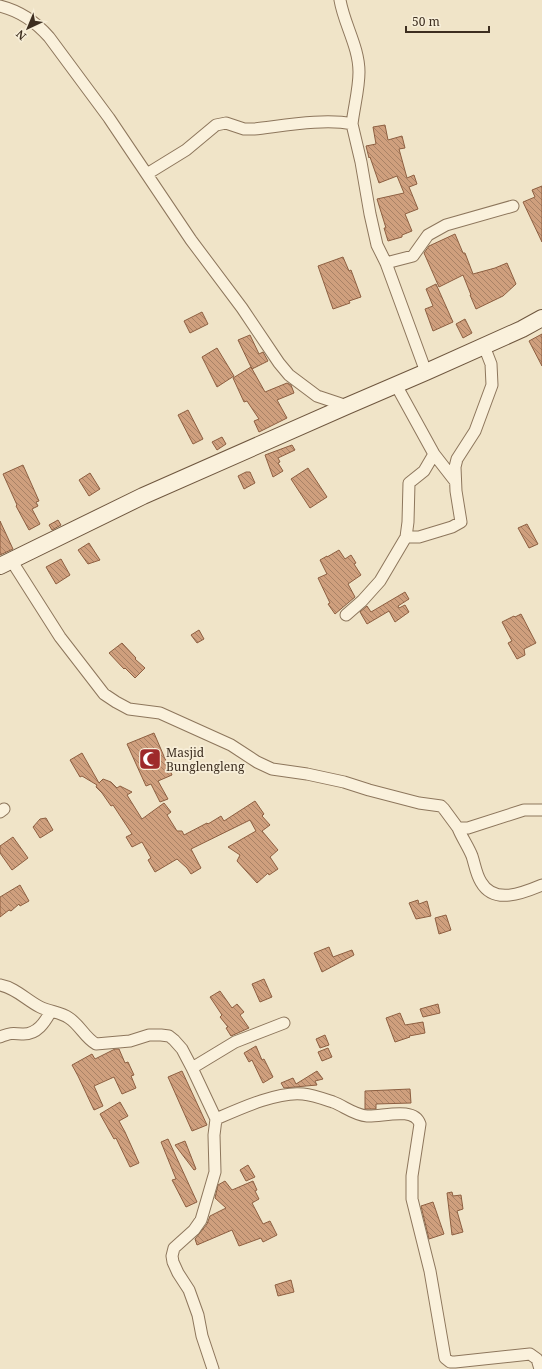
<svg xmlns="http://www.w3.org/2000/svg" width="542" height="1369" font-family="'Noto Serif',serif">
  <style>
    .building { fill: url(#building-back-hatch); stroke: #8d5f41 }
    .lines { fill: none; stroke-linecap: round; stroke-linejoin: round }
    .street-casing { stroke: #8d765c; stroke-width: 13 }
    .secondary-casing { stroke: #6f573f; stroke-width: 18 }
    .street { stroke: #faf1dc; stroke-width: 11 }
    .secondary { stroke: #faf1dc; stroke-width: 16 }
    .labels { text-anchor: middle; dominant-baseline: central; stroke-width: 3.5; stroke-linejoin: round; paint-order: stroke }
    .poi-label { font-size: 12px; fill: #3d2e20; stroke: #f7eed8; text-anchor: start }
  </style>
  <defs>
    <pattern id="building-back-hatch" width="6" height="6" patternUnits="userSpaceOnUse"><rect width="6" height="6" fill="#cf9f7d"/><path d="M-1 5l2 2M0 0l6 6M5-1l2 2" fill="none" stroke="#a98266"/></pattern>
  </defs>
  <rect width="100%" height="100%" fill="#f0e4c8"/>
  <path class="building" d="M385,125L388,140L402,136L405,148L399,149L407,178L414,175L417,184L409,187L418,209L405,214L412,231L402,235V237L388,241L384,228H386L377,199L404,193L397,176L379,183L370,157L369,158L366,146L376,144L373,127Z
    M542,186V242L523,202L535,197L532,190Z
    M455,234L463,253H465L473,274L495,268L507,263L516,284L503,296L476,309L470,295H471L463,275L439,287L424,253L429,246Z
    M343,257L349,271L351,270L361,297L349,301L350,303L333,309L318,266Z
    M436,284L453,322L433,331L425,309L433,306L426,289Z
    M202,312L208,324L190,333L184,321Z
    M465,319L472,333L463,338L456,324Z
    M542,334V366L529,341Z
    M250,335L259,354L263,352L268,361L252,369L238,340Z
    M217,348L234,376L217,387L202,357Z
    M251,367L265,392L287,383L291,385L294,393L277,400L287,418L259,432L254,421L259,419L247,401L244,402L233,378Z
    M188,410L203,439L193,444L178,415Z
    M222,437L226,444L217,450L212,442Z
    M292,445L295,450L278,458L280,462L278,463L283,471L273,477L265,455Z
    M23,465L39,501L36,502L38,506L32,509L40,524L29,530L16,506L17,505L3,474Z
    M308,468L327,497L310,508L291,479Z
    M246,472H250L255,483L244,489L238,476Z
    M90,473L100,489L89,496L79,480Z
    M58,520L61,525L52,530L49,525Z
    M0,521L13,549L0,555Z
    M527,524L538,544L529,548L518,528Z
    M89,543L100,560L88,564L78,550Z
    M339,550L345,559L351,555L356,563L354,564L361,575L348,584L355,597L335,614L328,604L330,603L318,578L327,574L320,560L327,556V557Z
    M61,559L70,575L56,584L46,567Z
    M405,592L409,599L398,606L399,608L405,605L409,612L395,622L389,611L367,624L360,612L367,606L371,612Z
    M521,614L536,643L524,649L525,655L517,659L508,643L512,641L502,622L514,616L515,617Z
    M199,630L204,639L197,643L191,635Z
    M122,643L136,658L135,659L145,668L135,678L125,668L124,669L109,653Z
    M154,733L172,775L158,781L168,799L160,802L151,784L146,786L127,744Z
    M82,753L99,783L103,779L111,782L117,788L120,786L132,792L127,795L142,819L164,803L171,812L167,815L177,831H182L184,835L207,823L208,824L221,816L224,821L255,801L264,814L262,816L270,825L262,831L278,850L270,857L278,869L269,875L268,873L257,883L237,861L240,855L228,847L256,831L250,820L191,849L201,868L191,874L187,868L177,859L155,872L148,860L151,858L142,842L132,847L126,837L132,834L113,805L111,806L102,793L96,787L97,785L82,776L80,777L70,760Z
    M46,818L53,830L40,838L33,827L40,819Z
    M13,837L28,858L12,870L0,853V846Z
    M20,885L29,901L20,906L19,904L11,911L9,910L0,917V897Z
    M418,900L419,904L427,901L431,916L416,919L409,903Z
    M446,915L451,930L439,934L435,918Z
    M329,947L333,957L352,950L354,955L322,972L314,953Z
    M264,979L272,997L260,1002L252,984Z
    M220,991L232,1008L237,1004L244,1012L240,1015L249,1028L231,1036L226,1028L228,1027L220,1017L222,1015L210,997Z
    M438,1004L440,1013L423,1017L420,1009Z
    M400,1013L405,1025L423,1022L425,1033L409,1036L410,1037L395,1042L386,1018Z
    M325,1035L329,1045L320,1048L316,1039Z
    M256,1046L262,1060L264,1059L273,1077L263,1083L252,1060L249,1062L244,1053Z
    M328,1048L332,1057L322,1061L318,1052Z
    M115,1049H119L125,1063L128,1062L134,1075L131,1076L136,1088L122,1094L114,1077L94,1086L103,1106L94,1110L78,1076L72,1065L92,1054L95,1059Z
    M182,1071L207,1125L192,1131L168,1077Z
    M317,1071L323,1079L315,1081L317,1085L284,1088L281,1083L293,1078L296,1084Z
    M410,1089L411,1103L376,1104V1109H365V1091Z
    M120,1102L128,1116L119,1121L125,1132L139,1163L130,1167L116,1138L114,1139L100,1114Z
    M168,1139L197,1202L186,1207L172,1180L176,1179L161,1142Z
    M185,1141L196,1169L194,1170L175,1145Z
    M248,1165L255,1177L246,1181L240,1170Z
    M225,1181L232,1190L253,1181L257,1190L255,1191L259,1199L252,1203L263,1224L270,1221L277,1235L263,1242L261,1238L239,1246L232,1230L197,1245L195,1239L207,1224L210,1216L226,1208L215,1198L218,1185Z
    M452,1192L453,1196L461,1195L463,1209L457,1211L463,1232L452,1235L447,1193Z
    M433,1202L444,1234L429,1239L421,1206Z
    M291,1280L294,1292L278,1296L275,1285Z"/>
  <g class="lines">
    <g class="street-casing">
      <path id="street" d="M340,0C344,24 359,47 359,72C359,89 354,107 352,124
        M0,6C20,11 35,21 49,37L109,118L191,240L242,308L279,363L289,375L317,396L347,406
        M147,174L186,150L216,125L226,123L244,129H254C282,126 325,118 352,124L361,162L370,214L377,245L386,263L413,256L428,235L446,225L513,206
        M386,263L426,372
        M396,385L434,454L455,481
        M406,537L408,522L409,483L424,471L434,454
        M11,560L60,637L104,694L116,702L129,709L160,713L231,745L257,762L272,769L307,774L344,782L369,790L419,803L441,806L444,809L458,828H468L524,810H542
        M346,615L362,601L380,581L406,537H419L452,527L461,522L456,491L455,467L457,459L475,431L492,385L491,364L484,346
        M0,812L4,809
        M458,828C462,838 468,846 472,856C475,865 476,874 481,882C494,905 523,893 542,885
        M0,985C16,988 26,1000 40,1007C50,1012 61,1012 69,1018C80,1025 85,1038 96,1044L130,1041L149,1035H161L169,1036L174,1040L182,1049L192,1068L216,1119L214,1135L215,1172L201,1220L194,1230L174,1248L172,1256L173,1262L178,1273L189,1290L198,1315L202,1336L213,1369
        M0,1037C10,1033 12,1033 22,1034C37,1035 45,1022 51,1011
        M192,1068L235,1042L284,1023
        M216,1119C239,1109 278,1091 303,1094C313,1095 324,1099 333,1102C344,1106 354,1115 367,1116C382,1117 414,1106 420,1124L412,1176V1199L430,1271L445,1358L450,1362H455L530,1354L537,1359L540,1369"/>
    </g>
    <g class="secondary-casing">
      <path id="secondary" d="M0,566L143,496L347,406L426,372L522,329L542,318"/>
    </g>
    <use href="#street" class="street"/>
    <use href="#secondary" class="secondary"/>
  </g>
  <defs>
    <g id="mosque-square" transform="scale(1.15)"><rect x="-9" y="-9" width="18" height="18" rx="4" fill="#9e2a2b" stroke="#f7eed8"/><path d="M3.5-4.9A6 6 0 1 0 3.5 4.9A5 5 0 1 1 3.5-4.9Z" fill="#fff"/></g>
  </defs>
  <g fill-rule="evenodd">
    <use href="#mosque-square" x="150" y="759"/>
  </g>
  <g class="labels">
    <g class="poi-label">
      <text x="166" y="752">Masjid<tspan x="166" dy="14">Bunglengleng</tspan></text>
    </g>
  </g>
  <g transform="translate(28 28) rotate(224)" stroke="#f7eed8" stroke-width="3" paint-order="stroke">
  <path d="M0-3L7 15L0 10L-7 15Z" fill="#3d2e20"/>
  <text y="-6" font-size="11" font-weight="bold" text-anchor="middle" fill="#3d2e20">N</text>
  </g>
  <path d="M406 26v6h83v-6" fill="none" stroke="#3d2e20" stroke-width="2"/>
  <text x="412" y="26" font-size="12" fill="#3d2e20" stroke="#f7eed8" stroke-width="3" paint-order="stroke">50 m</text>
</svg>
